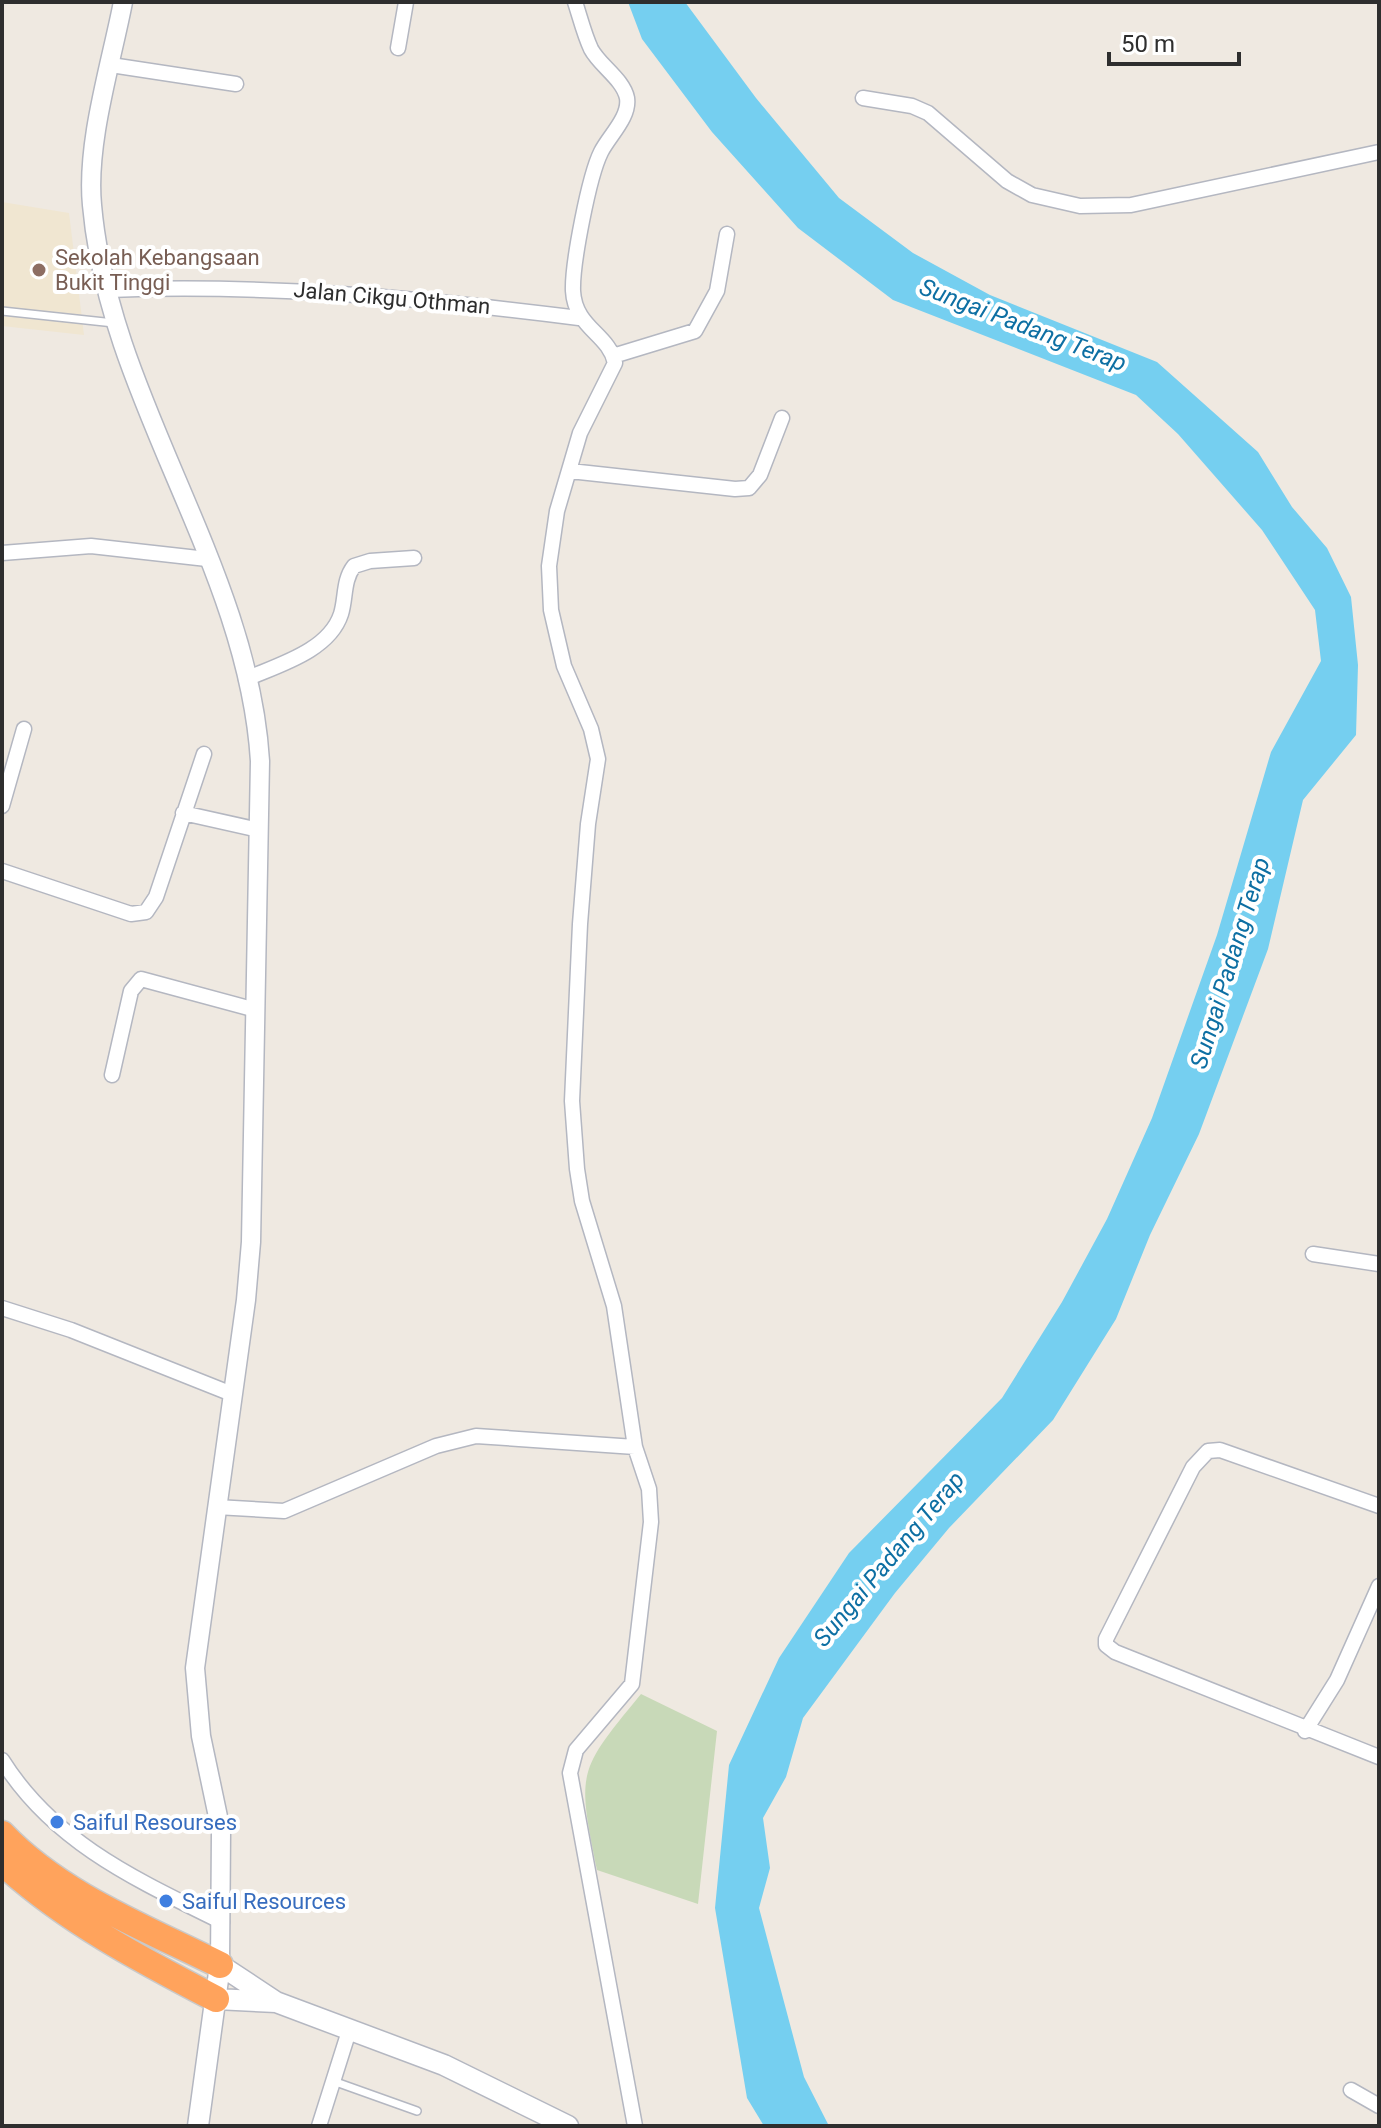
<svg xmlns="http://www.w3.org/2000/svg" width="1381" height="2128" font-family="Roboto,sans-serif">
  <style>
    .education { fill: #f0e6d1 }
    .cemetery { fill: #c8d9b8 }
    .water { fill: #75cff0 }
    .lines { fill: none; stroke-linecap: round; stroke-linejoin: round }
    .service-casing { stroke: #b4b7c1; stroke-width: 10 }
    .minor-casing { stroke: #b4b7c1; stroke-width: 17 }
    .tertiary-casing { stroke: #b4b7c1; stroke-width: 21 }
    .secondary-casing { stroke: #b4b7c1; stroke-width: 23 }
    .motorway-casing { stroke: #c9c9c9; stroke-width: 29 }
    .service { stroke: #fff; stroke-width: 7 }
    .minor { stroke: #fff; stroke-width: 14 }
    .tertiary { stroke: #fff; stroke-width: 18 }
    .secondary { stroke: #fff; stroke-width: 20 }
    .motorway { stroke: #ffa35c; stroke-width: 26 }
    .education-dot { fill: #8d6e63; stroke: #fff; stroke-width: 3 }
    .shop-dot { fill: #3f7fe0; stroke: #fff; stroke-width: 3 }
    .labels { text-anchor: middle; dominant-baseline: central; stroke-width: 8; stroke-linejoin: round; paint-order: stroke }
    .education-label { font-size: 22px; fill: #785e54; stroke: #fff; text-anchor: start }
    .street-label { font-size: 22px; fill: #2e2e2e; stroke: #fff }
    .shop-label { font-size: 22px; fill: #366cbe; stroke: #fff; text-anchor: start }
    .water-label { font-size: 24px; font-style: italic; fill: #0d6fa3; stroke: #fff }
  </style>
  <rect width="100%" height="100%" fill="#efe9e1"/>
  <path class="education" d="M2,202L69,213L84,335L2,326Z"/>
  <path class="cemetery" d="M641,1694L717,1731L698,1904L597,1870C577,1771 577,1772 641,1694Z"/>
  <path class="water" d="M628,2H685L756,98L839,198L913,253L990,295L1157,362L1258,452L1292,507L1327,548L1351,597L1358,665L1356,735L1303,800L1268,949L1199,1134L1150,1235L1116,1319L1053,1420L949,1528L895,1593L803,1718L786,1777L763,1818L770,1868L759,1908L804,2077L829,2126H764L747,2098L715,1908L729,1765L779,1658L849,1553L1002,1398L1062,1302L1107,1219L1152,1118L1217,935L1271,752L1321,661L1315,610L1262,530L1178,434L1136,395L893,300L798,228L712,132L642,39Z"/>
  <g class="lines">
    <g class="service-casing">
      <path id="service" d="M2,311L114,323
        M333,2081L417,2111"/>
    </g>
    <g class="minor-casing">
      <path id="minor" d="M575,2C580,17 584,34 591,49C600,66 623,79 627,98C630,117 609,136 601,152C589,176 572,264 573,291C575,328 609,334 615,363L580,433L557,511L549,566L551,610L564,666L591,729L598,759L588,824L580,924L572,1101L577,1169L582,1201L614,1306L635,1447L649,1489L651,1522L632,1684L576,1750L570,1773L635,2126
        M398,48L406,2
        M111,65L236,84
        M863,98L912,106L928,113L1007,181L1032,195L1080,206L1131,205L1379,152
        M109,290C269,284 421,298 579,318
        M613,356L695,331L717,291L727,234
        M570,471L735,489L749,488L760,475L782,418
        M2,553L91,546L207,559
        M246,679C278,665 329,651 341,614C346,598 343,580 354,566L370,561L414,558
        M2,806L24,729
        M183,813L259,830
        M2,871L131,914L146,912L156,897L204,754
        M112,1075L131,991L141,979L256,1010
        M1313,1254L1379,1264
        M2,1308L71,1330L232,1394
        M1379,1506L1220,1450L1208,1451L1193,1467L1106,1639V1645L1115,1652L1379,1757
        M216,1507L284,1511L436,1446L476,1436L635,1447
        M1305,1731L1337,1680L1379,1586
        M2,1760C54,1843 137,1880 222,1922
        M1351,2090L1379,2106
        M319,2126L349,2031"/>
    </g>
    <g class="tertiary-casing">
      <path id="tertiary" d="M123,2C111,64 86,143 92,205C109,400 248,565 260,761L251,1242L246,1300L195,1668L201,1736L221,1831L220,1965"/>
    </g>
    <g class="secondary-casing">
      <path id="secondary" d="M216,1999L276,2002
        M198,2126L220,1965L276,2002L444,2065L568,2126"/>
    </g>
    <g class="motorway-casing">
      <path id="motorway" d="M2,1834C60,1895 146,1928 220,1965
        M2,1862C65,1920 141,1960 216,1999"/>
    </g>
    <use href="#service" class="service"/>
    <use href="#minor" class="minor"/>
    <use href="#tertiary" class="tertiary"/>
    <use href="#secondary" class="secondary"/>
    <use href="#motorway" class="motorway"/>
  </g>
  <circle class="education-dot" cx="39" cy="270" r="8"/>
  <g class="shop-dot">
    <circle cx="57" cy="1822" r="8"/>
    <circle cx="166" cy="1901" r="8"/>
  </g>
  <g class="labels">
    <g class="education-label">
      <text x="55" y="257">Sekolah Kebangsaan<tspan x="55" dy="25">Bukit Tinggi</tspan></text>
    </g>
    <g class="street-label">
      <text transform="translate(392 298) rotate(5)">Jalan Cikgu Othman</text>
    </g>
    <g class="shop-label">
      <text x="73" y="1822">Saiful Resourses</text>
      <text x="182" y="1901">Saiful Resources</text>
    </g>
    <g class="water-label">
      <text transform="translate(1023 325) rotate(21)">Sungai Padang Terap</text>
      <text transform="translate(1230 963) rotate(-73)">Sungai Padang Terap</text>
      <text transform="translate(889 1559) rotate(-50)">Sungai Padang Terap</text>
    </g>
  </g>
  <rect width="1381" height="2128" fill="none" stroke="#2e2e2e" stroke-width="8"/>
  <path d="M1109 52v12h130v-12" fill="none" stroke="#2e2e2e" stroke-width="4"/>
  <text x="1121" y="52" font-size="24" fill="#2e2e2e" stroke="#ffffff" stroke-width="6" paint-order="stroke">50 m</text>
</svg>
